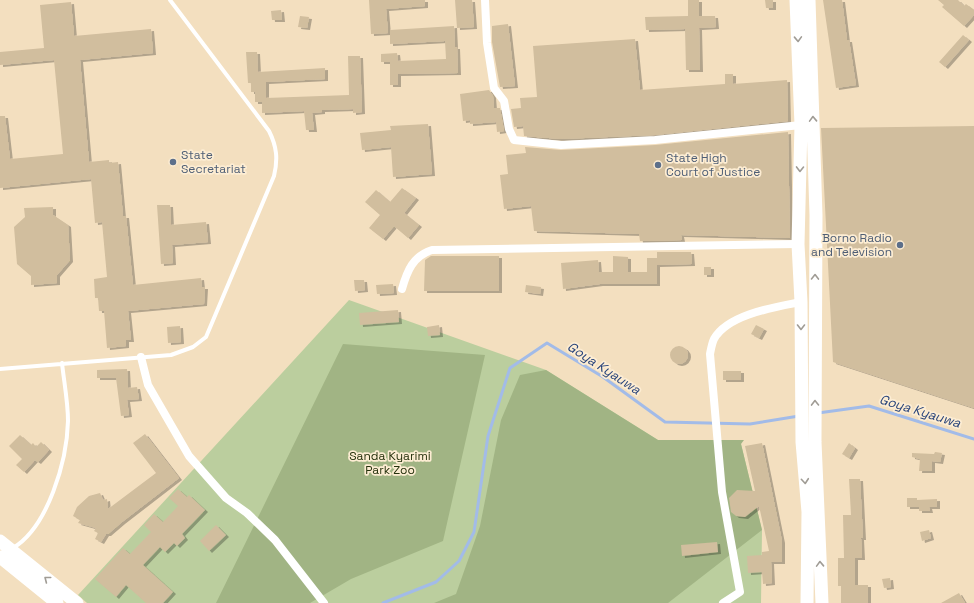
<svg xmlns="http://www.w3.org/2000/svg" width="974" height="603" font-family="'Space Grotesk',sans-serif">
  <style>
    .green { fill: #bbce9e }
    .forest { fill: #a1b484 }
    .lines { fill: none; stroke-linecap: round; stroke-linejoin: round }
    .stream { stroke: #a2bbe8; stroke-width: 3 }
    .building { fill: #d1be9e; filter: url(#shadow) }
    .service { stroke: #fff; stroke-width: 4 }
    .minor { stroke: #fff; stroke-width: 8 }
    .primary { stroke: #fff; stroke-width: 13 }
    .oneway { stroke: #a09c95 }
    .service-dot { fill: #5c6f8a; stroke: #fdedd3; stroke-width: 1.5 }
    .labels { text-anchor: middle; dominant-baseline: central; stroke-width: 3.5; stroke-linejoin: round; paint-order: stroke }
    .service-label { font-size: 12px; fill: #4e5e75; stroke: #fdedd3; text-anchor: start }
    .park-label { font-size: 12px; fill: #25310c; stroke: #fdedd3 }
    .water-label { font-size: 13px; font-style: italic; fill: #27437a; stroke: #fdedd3 }
  </style>
  <defs>
    <filter id="shadow"><feDropShadow dx="3" dy="2" stdDeviation="0" flood-color="#0004"/></filter>
  </defs>
  <rect width="100%" height="100%" fill="#f3dfbf"/>
  <path class="green" d="M349,300L546,370L658,440L741,444L762,530L761,603H87L78,595Z"/>
  <path class="forest" d="M343,344L485,355L443,541L351,579L310,603H216Z
    M546,370L658,440H744L741,444L762,530L668,603H434L456,594L480,526L501,420L520,375Z"/>
  <g class="lines">
    <path class="stream" d="M818,413L869,406L974,439
      M383,603L436,582L459,561L474,532L488,436L510,368L547,343L603,377L665,422L750,424L799,416"/>
  </g>
  <path class="building" d="M369,0H425V6L386,9L388,33L371,34Z
    M455,0H472L474,27L457,28Z
    M688,0H699V16H715L716,27L699,28L700,70H686L685,29L646,30L645,17L688,16Z
    M765,0H773V8H766Z
    M823,0H842L847,40H849L856,85L836,88Z
    M938,0H958L964,6L966,4L974,10V15L964,26L942,7L944,5Z
    M71,2L74,36L151,29L153,53L80,60L89,162L109,160V163L118,162L123,216H126L133,285L201,278L202,287H205L204,304L128,311L131,340H126V346L107,348L104,311H99L98,298H95L94,279L107,277L102,222L95,223L91,179L0,188V116H5L10,159L63,154L54,60L0,65V52L44,48L40,5Z
    M281,10L282,20H272L271,11Z
    M300,16L309,17L307,28L298,27Z
    M508,24L515,86L500,87L492,42V26Z
    M454,26L455,47H457L458,73L398,74V85H390V62H381V54L397,53L398,61L446,59L445,41L390,44V30Z
    M963,35L969,40L945,67L939,62Z
    M635,39L640,90L725,84V74H733V84L787,80L788,121L655,135L561,139L524,136L523,126L514,127L511,109L521,108L520,98L537,97L533,46Z
    M246,52H257L258,72L325,68V79L266,82V98L349,95L348,56H360L362,112L353,113V109L322,110V112L312,113L314,130H306L304,111L262,113V102H255V92H251V83H248Z
    M489,90L493,96L494,108H500L504,131L497,132L496,122L470,124V120L463,121L460,94Z
    M428,124L432,174L393,177L391,147L362,150L360,133L391,130L390,126Z
    M974,126V408L833,362L821,128Z
    M788,132L790,238L681,235L682,240L640,241L639,234L534,231L531,206L504,209L500,175L508,174L506,155L526,153L525,147L561,150L655,145Z
    M402,188L416,198L404,213L419,225L408,238L394,226L383,239L369,228L380,215L365,202L376,190L390,202Z
    M157,205H170L171,225L206,222L208,242L172,245L173,263L161,264Z
    M53,207V215L68,225L70,260L57,275V283L31,285V276L17,264L14,227L25,217L24,208Z
    M657,252H691L692,264L657,265V284H600L563,289L561,263L598,260L599,272H613V256L628,257V272H647V258H657Z
    M431,256H499V291H424L425,260Z
    M704,267H711V275H704Z
    M354,280H364L365,290L355,291Z
    M393,284L394,293L377,294L376,285Z
    M526,285L541,287L540,294L525,292Z
    M398,310L399,322L360,325L359,313Z
    M439,325L440,335L428,336L427,327Z
    M756,325L764,329L759,338L751,334Z
    M180,326L181,342L168,343L167,327Z
    M670 355a9 9 0 1 1 18 0a9 9 0 1 1-18 0Z
    M127,369L128,388L137,387L139,399L127,400L129,415L121,416L116,378H97V370Z
    M723,371H741V380H723Z
    M145,434L179,478L122,522L108,534H106L101,542L95,539L98,533L94,531L96,528L78,523L80,520L73,516L77,507L89,496L100,493L103,500L107,499L108,509L156,473L133,443Z
    M20,435L31,445L33,443L36,447L41,442L49,450L38,462L35,460L24,472L16,465L22,459L9,446Z
    M762,443L782,541V562H771L772,583L763,584L762,572L748,573L747,556L762,555V552L769,551L759,506L745,517L736,516L731,512L729,498L737,490L755,491L745,446Z
    M849,443L855,448L849,458L842,454Z
    M935,452L942,453L940,462L932,461V471H919L920,459L912,457V453L934,454Z
    M849,479H860L863,538H861L862,558H855V585H868V603H841V586H838V558H844L843,515H851Z
    M178,489L187,497L189,495L205,510L182,534L185,538L177,546L174,543L165,552L160,547L143,565L173,592L163,603H146L126,585L116,597L95,579L123,548L130,554L151,532L144,525L154,514L163,522L178,506L169,498Z
    M907,498H917V500L937,499V507H929L930,511H919V507H907Z
    M216,525L226,535L209,551L200,541Z
    M929,530L931,538L922,541L920,532Z
    M717,542L718,552L682,556L681,545Z
    M890,578L891,587L884,588L882,579Z
    M959,593L965,603H941Z"/>
  <g class="lines">
    <path class="service" d="M0,369L171,355L193,347L206,337L274,176C278,159 277,147 269,131L170,0
      M13,548C48,527 67,461 68,421C68,402 64,382 62,363"/>
    <path class="minor" d="M485,0L487,43L494,88L504,101L509,129L514,140L561,145L655,140L801,125
      M402,289C407,271 413,256 432,250L798,244
      M141,357L148,385L189,456L226,498L247,513L275,540L324,603
      M723,603L740,592L722,492L710,354C711,349 712,343 714,339C728,314 776,307 801,302"/>
    <path class="primary" d="M796,0L801,125L798,244L801,302L802,442L808,512L807,603
      M809,0L816,215L815,442L822,603
      M0,541L77,603
      M0,557L57,603"/>
  </g>
  <defs><path id="oneway-chevron" d="M-2-3.5L2.5 0L-2 3.5" fill="none" stroke-width="1.6" stroke-linecap="round" stroke-linejoin="round"/></defs>
  <g class="oneway">
    <use href="#oneway-chevron" transform="translate(798 39) rotate(88)"/>
    <use href="#oneway-chevron" transform="translate(813 119) rotate(-92)"/>
    <use href="#oneway-chevron" transform="translate(800 169) rotate(91)"/>
    <use href="#oneway-chevron" transform="translate(815 277) rotate(-89)"/>
    <use href="#oneway-chevron" transform="translate(801 327) rotate(90)"/>
    <use href="#oneway-chevron" transform="translate(815 403) rotate(-91)"/>
    <use href="#oneway-chevron" transform="translate(805 481) rotate(85)"/>
    <use href="#oneway-chevron" transform="translate(820 564) rotate(-92)"/>
    <use href="#oneway-chevron" transform="translate(47 579) rotate(-142)"/>
  </g>
  <g class="service-dot">
    <circle cx="173" cy="162" r="4"/>
    <circle cx="658" cy="165" r="4"/>
    <circle cx="900" cy="245" r="4"/>
  </g>
  <g class="labels">
    <g class="service-label">
      <text x="181" y="155">State<tspan x="181" dy="14">Secretariat</tspan></text>
      <text x="666" y="158">State High<tspan x="666" dy="14">Court of Justice</tspan></text>
      <text x="892" y="238" text-anchor="end">Borno Radio<tspan x="892" dy="14">and Television</tspan></text>
    </g>
    <g class="park-label">
      <text x="390" y="456">Sanda Kyarimi<tspan x="390" dy="14">Park Zoo</tspan></text>
    </g>
    <g class="water-label">
      <text transform="translate(604 368) rotate(33)">Goya Kyauwa</text>
      <text transform="translate(920 411) rotate(17)">Goya Kyauwa</text>
    </g>
  </g>
</svg>
